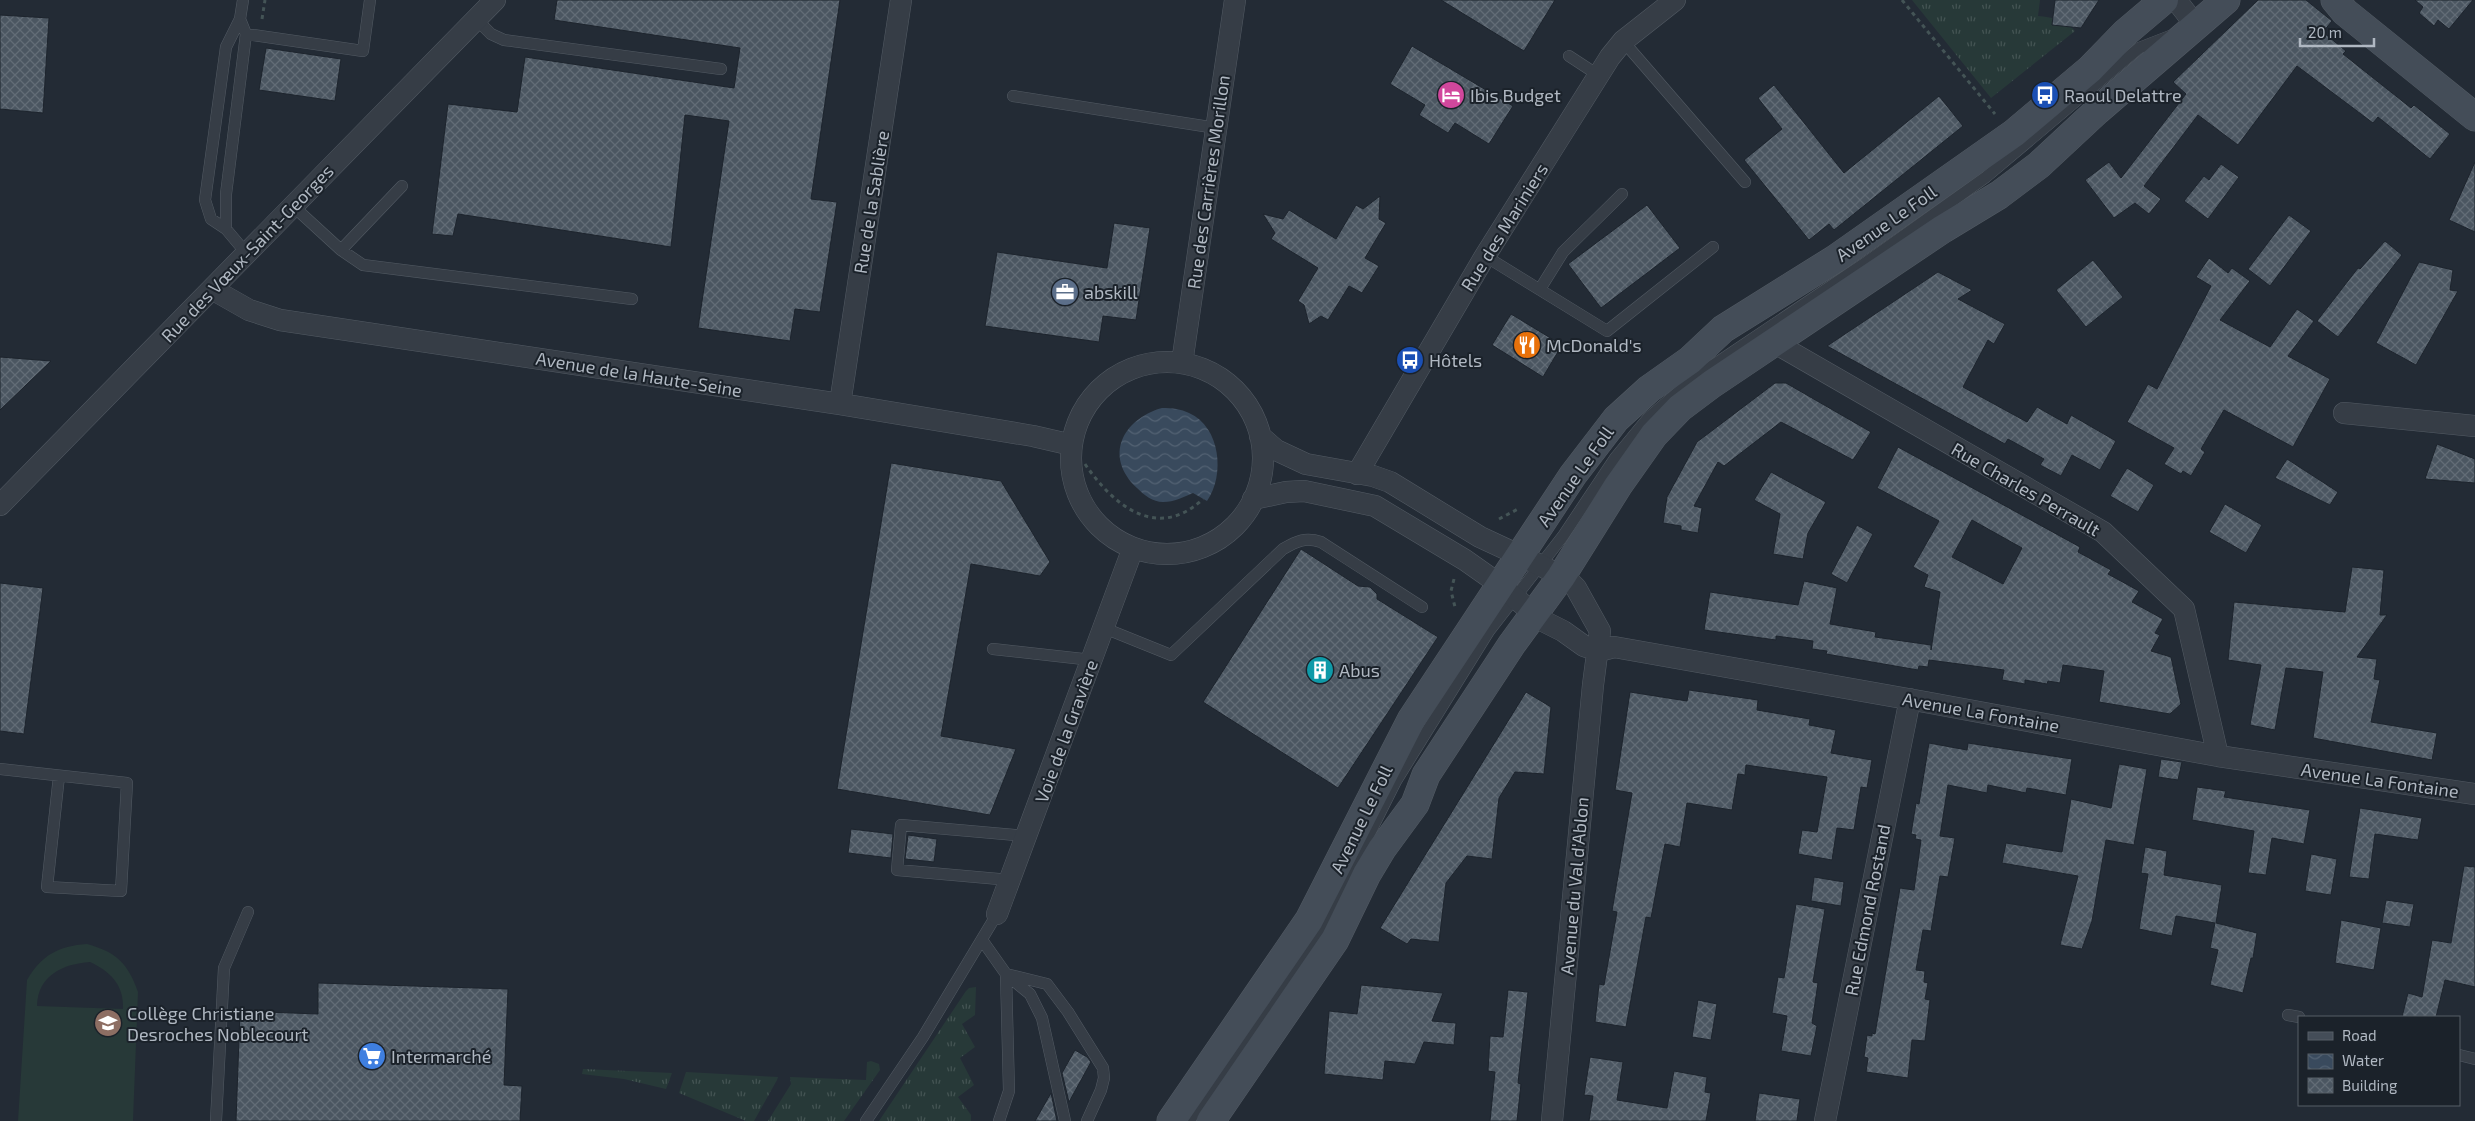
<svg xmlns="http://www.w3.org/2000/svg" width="2475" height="1121" font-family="'Exo 2',sans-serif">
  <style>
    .grass { fill: url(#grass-tufts) }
    .garden { fill: #273938; fill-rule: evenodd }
    .water { fill: url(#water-waves) }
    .building { fill: url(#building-cross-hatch); stroke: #1d242d; fill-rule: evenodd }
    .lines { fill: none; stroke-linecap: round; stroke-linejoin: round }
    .lane-casing { stroke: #535b64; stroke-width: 12 }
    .street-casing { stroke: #535b64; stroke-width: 22 }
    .secondary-casing { stroke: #535b64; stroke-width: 29 }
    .path { stroke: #445456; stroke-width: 3; stroke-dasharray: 4 4; stroke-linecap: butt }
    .lane { stroke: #363d46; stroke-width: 11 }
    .street { stroke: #363d46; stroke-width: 21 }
    .secondary { stroke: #444d58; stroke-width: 28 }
    .labels { text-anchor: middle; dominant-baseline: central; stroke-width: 4; stroke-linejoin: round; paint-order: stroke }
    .poi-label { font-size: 18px; fill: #b0b8c2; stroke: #1b222a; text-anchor: start }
    .street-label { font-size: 18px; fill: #b0b8c2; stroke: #1b222a }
  </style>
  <defs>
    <pattern id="grass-tufts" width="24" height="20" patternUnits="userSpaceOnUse" patternTransform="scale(1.25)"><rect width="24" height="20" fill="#273938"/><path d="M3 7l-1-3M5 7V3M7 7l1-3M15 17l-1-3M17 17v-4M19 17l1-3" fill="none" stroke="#445453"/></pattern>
    <pattern id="water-waves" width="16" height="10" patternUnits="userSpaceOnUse" patternTransform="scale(1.25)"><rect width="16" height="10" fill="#394a5d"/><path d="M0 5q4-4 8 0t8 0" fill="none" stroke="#536273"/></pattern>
    <pattern id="building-cross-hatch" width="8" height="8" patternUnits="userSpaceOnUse" patternTransform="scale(1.25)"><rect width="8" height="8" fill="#4b5661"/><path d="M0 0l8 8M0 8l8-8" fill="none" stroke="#626c76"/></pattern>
  </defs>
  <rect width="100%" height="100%" fill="#232b35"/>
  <path class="grass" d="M1912,0H2040L2038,16C2051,17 2066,20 2075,31L1991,98Z
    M976,987L975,1015L962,1024L975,1047L960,1058L974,1085L958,1097L971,1115V1121H879L966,991L969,988Z
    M871,1061L879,1064L880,1070L844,1121H768L791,1084L790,1077L866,1080L867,1062Z
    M583,1069L672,1073L666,1089L624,1079L582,1074Z
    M686,1072L778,1077L777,1080L754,1121H746L679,1093Z"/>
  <path class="garden" d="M87,944C116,952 128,963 138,992L133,1121H18L27,980C42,955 58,946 87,944ZM90,962C111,972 124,985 123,1009L37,1006C38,975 63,964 90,962Z"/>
  <path class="water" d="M1162,408C1172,408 1181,409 1189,413C1221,427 1225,476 1207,501L1193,493C1184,497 1174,502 1163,502C1153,502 1144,495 1137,488C1103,456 1123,419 1162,408Z"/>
  <path class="building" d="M557,0H840L811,199L837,202L820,312L795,309L790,341L698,328L729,121L685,115L671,247L458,214L453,236L432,234L448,104L517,112L525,57L734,88L740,48L554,20Z
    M1441,0H1555L1524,51Z
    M2055,0H2099L2081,28L2052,25Z
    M2258,0H2306L2332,21L2323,32L2346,51L2343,54L2411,108L2414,105L2450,134L2430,159L2378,117L2373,123L2297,66L2238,145L2198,115L2144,186L2161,199L2149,214L2135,203L2114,218L2085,180L2109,162L2121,178L2186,94L2173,82Z
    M2415,0H2473L2449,29L2438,20L2434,26L2419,13L2423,7Z
    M0,15L49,18L43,113L0,109Z
    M1412,46L1513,106L1489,144L1455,123L1448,133L1419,115L1425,105L1390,84Z
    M266,48L341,59L335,101L259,90Z
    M1774,85L1844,173L1939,96L1963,126L1834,230L1829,224L1809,240L1744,160L1782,129L1758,98Z
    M2475,162V232L2449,220Z
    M2221,164L2239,177L2208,219L2184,201L2204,176L2209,180Z
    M1380,196L1379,219L1386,223L1365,258L1379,266L1362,293L1349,286L1328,320L1321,316L1309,324L1304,305L1298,301L1318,268L1271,239L1275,233L1263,214L1283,219L1289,210L1336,239L1356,205L1363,209Z
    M1647,205L1680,248L1601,308L1568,264Z
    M2289,215L2311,231L2270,286L2248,269Z
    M1114,223L1150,228L1136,320L1103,316L1099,342L985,326L997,252L1107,268Z
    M2385,241L2402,255L2338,337L2317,321L2358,268L2360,269Z
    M2209,258L2228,273L2232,268L2250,281L2220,320L2270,347L2297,309L2314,321L2288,356L2330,379L2293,447L2224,410L2201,449L2205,452L2191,476L2183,471L2181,474L2164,464L2174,448L2127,422L2148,384L2157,389L2211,286L2196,277Z
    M2093,260L2123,297L2086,327L2056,290Z
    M2419,262L2453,270L2450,290L2458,291L2416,365L2376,343Z
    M1938,272L1972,290L1958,299L2005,324L1994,344L1988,340L1963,387L2027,422L2037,407L2067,424L2071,415L2116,441L2100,470L2072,455L2061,476L2040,465L2044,459L2008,439L2005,444L1827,346Z
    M1511,314L1562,345L1543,377L1492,345Z
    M0,357L51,361L0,410Z
    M1775,383H1786L1871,432L1853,460L1781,422L1724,466L1718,462L1694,506L1702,508L1698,533L1681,530V526L1663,523L1667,497L1697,442Z
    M2437,444L2475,459V483L2425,479Z
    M1898,447L2080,547L2078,552L2111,570L2108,574L2139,591L2132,602L2163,619L2155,633L2160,635L2151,651L2171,657L2181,704L2170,714L2099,702L2104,671L2063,665L2060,683L2048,681L2047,684L2025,680V684L2002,680L2004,670L1929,660L1928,667L1919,666L1918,670L1826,654L1827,651L1812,649L1813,641L1776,636V640L1704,630L1710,592L1798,605L1804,581L1837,588L1830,624L1876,632L1875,637L1931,645V650L1940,592L1924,587L1928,575L1913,567L1939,521L1877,488ZM1972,520L2022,548L2003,584L1952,557Z
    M2287,459L2338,492L2330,505L2275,478Z
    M891,463L1001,481L1050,562L1040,576L971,564L941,736L1016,749L990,815L837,789Z
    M2127,468L2154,485L2138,512L2110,496Z
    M1771,472L1826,502L1808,533L1803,559L1773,554L1780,514L1754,500Z
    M2225,504L2262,525L2246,553L2209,532Z
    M1857,525L1873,534L1847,583L1831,574Z
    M1301,549L1358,586L1370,587L1377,594V599L1438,637L1338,788L1203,702Z
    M2352,567L2384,570L2380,615H2387L2357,657L2377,659L2374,679L2380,680L2371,722L2437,733L2432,760L2313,738L2323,672L2286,668L2275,730L2250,725L2261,665L2228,660L2234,602L2345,612Z
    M0,583L43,588L24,734L0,731Z
    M1689,690L1758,700L1757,710L1810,719L1809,725L1836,730L1831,753L1872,760L1867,788L1861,787L1854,830L1837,828L1832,860L1798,854L1802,830L1817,832L1827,777L1746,765L1745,775L1738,774L1732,810L1687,803L1680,847L1665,844L1651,918L1646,917L1626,1027L1595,1022L1599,984L1604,985L1617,912L1612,911L1632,793L1615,790L1630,692L1687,701Z
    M1526,692L1551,707L1544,774L1515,772L1499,798L1492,859L1467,856L1446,883L1439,942L1411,939L1407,944L1380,928Z
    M1929,743L1967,750L1968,743L2072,759L2066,795L2027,788L2026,793L1988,785L1987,793L1948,785L1940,836L1955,838L1948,877L1940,876L1931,931L1923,930L1916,970L1925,971L1924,982L1928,983L1925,999L1930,1000L1925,1041L1912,1040L1908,1078L1866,1072L1868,1058L1864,1057L1867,1035L1872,1036V1033L1875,1034L1900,888L1914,890L1921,840L1915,839L1916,835L1911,834L1916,803L1919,804Z
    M2161,759L2182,762L2178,780L2158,777Z
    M2119,764L2147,769L2134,845L2106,840L2092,921L2082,949L2060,945L2078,876L2002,863L2006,843L2062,852L2071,799L2111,808Z
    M2197,787L2226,791L2224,797L2310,810L2304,844L2272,838L2266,875L2248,873L2254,831L2192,820Z
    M2360,808L2422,818L2418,840L2375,834L2369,879L2349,877Z
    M851,829L893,834L891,858L848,853Z
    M908,835L937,839L934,862L905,859Z
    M2145,847L2167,851L2164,875L2222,885L2216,923L2257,933L2253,958H2251L2243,993L2210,985L2218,950L2210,948L2215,923L2176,916L2172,936L2139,929L2148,874L2141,873Z
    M2311,854L2337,859L2331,895L2305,891Z
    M2464,866L2475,867V987L2445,980L2436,1017H2402L2408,993L2422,997L2432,940L2451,943Z
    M1814,877L1844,882L1841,906L1811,901Z
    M2386,900L2414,904L2410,927L2382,923Z
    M1796,904L1825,909L1813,982L1818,983L1812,1023L1817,1026L1811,1056L1781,1051L1787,1016L1772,1013L1778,977L1784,978Z
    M2341,920L2381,928L2374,970L2335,963Z
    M318,983L508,989L504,1085L522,1086L520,1121H236L240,1011L318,1014Z
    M1361,985L1443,993L1432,1021L1456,1023L1454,1045L1424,1042L1415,1064L1385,1061L1383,1080L1324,1074L1329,1011L1357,1014Z
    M1508,990L1528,992L1518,1083L1521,1084L1517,1121H1490L1495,1072L1488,1071L1490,1036L1503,1037Z
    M1698,1000L1717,1004L1711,1040L1692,1037Z
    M1075,1050L1087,1057L1091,1062L1069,1102L1062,1073Z
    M1590,1057L1623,1062L1617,1100L1667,1108L1674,1071L1707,1077L1705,1092L1711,1093L1706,1121H1589L1593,1096L1584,1095Z
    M1051,1093L1057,1121H1035Z
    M1759,1093L1800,1099L1797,1121H1755Z"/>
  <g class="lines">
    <g class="lane-casing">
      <path id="lane" d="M243,0L240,19L246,34L226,194V229L247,254
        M476,19L491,34L504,40L721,69
        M246,34L363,51L370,0
        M1623,41L1745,182
        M1569,56L1598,75
        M1013,96L1216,128
        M293,206L341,250L363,265L632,299
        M226,229L211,219L205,200L226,47L240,19
        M341,250L402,186
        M1485,256L1607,331L1713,247
        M1540,289L1563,252L1622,194
        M1104,628L1171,655L1283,549C1297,541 1305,537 1321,542L1422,607
        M993,649L1092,660
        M0,769L127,783L121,891L47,887L59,776
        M1010,880L897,870L901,825L1027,836
        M982,940L1006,974L1009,1091L999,1121
        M1006,974L1047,984L1068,1012L1103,1068L1104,1078L1101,1090L1087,1121
        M1009,977L1030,994L1042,1018L1065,1121
        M2288,1015L2299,1017
        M2459,1055L2475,1059
        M216,1121L224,968L248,912
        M866,1121L923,1037L997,914
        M1189,1121L1300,964L1320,932L1396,781L1489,631L1563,536L1615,458L1648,418L1697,376L1868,261L1986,177L2139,48L2170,36"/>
    </g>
    <g class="street-casing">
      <path id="street" d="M2176,0L2197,27
        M212,289L249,310L280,320L840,404L1033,436L1072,445
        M1775,343L2103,532L2184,609L2218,756
        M1071 458a96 96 0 1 1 192 0a96 96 0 1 1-192 0Z
        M1182,363L1235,0
        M840,404L901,0
        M2344,413L2475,426
        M1260,436L1276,450L1306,464L1373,476L1390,482L1480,537L1540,565L1569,581L1576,588L1600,631L1593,685L1552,1121
        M1357,474L1485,256L1610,57L1623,41L1675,0
        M1253,499L1286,492L1304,491L1375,506L1465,560L1499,584L1541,620L1563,631L1584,646L1599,651L1614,647L1925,702L2218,756L2475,794
        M0,505L495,0
        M997,914L1133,548
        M1825,1121L1910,699"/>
    </g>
    <g class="secondary-casing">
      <path id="secondary" d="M2335,0L2345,12L2475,117
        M1171,1121L1309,920L1411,720L1573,475L1616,419L1649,389L1690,360L1723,329L1835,259L2014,133L2090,69L2125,33L2164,0
        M1211,1121L1335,940L1367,874L1382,849L1415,804L1426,775L1512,644L1561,577L1618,486L1654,435L1680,408L1712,384L1943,229L1999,195L2039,165L2097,111L2226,0"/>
    </g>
    <path class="path" d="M1902,0L1995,114
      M262,19L265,0
      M1085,464C1113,505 1157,542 1203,499
      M1499,519L1518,509
      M1454,579L1451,591L1455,607"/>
    <use href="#lane" class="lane"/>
    <use href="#street" class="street"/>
    <use href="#secondary" class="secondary"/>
  </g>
  <defs>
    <g id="hotel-disc" transform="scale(1.4375)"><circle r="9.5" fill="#d1479c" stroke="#1b222a"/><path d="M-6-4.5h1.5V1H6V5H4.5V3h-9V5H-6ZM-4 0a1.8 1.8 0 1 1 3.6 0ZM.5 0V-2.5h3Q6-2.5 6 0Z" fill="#fff"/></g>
    <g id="bus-disc" transform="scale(1.4375)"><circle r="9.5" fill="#1a4fb4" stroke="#1b222a"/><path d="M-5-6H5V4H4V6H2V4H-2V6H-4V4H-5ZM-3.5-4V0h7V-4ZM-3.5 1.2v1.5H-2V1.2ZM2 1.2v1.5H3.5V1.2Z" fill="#fff"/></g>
    <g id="office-disc" transform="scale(1.4375)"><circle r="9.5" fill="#5c6f8a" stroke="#1b222a"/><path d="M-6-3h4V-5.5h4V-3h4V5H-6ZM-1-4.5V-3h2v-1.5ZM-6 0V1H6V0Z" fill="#fff"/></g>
    <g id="restaurant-disc" transform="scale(1.4375)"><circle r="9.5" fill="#e8710a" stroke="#1b222a"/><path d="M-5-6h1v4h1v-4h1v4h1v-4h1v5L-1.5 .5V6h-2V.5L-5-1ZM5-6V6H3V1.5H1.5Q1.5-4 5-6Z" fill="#fff"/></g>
    <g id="building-disc" transform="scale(1.4375)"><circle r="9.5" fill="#0f9aa8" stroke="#1b222a"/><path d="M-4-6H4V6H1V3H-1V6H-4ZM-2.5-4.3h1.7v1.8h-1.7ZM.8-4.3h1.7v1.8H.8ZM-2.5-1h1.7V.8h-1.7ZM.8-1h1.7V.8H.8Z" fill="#fff"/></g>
    <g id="school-disc" transform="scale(1.4375)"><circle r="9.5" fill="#8d6e63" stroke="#1b222a"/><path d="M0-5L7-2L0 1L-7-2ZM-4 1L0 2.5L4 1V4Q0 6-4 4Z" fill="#fff"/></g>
    <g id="supermarket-disc" transform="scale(1.4375)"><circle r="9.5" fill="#3f7fe0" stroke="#1b222a"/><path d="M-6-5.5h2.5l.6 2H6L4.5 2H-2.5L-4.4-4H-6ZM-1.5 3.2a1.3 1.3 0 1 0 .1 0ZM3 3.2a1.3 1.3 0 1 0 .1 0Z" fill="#fff"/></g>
  </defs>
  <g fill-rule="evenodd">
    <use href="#hotel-disc" x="1451" y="95"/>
    <use href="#bus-disc" x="2045" y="95"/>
    <use href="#office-disc" x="1065" y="292"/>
    <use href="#restaurant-disc" x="1527" y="345"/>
    <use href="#bus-disc" x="1410" y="360"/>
    <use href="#building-disc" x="1320" y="670"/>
    <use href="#school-disc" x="108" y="1023"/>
    <use href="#supermarket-disc" x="372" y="1056"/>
  </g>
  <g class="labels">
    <g class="poi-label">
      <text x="1470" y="95">Ibis Budget</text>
      <text x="2064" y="95">Raoul Delattre</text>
      <text x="1084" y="292">abskill</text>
      <text x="1546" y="345">McDonald's</text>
      <text x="1429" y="360">Hôtels</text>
      <text x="1339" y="670">Abus</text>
      <text x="127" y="1013">Collège Christiane<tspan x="127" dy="21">Desroches Noblecourt</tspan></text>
      <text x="391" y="1056">Intermarché</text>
    </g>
    <g class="street-label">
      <text transform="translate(1208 182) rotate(-82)">Rue des Carrières Morillon</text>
      <text transform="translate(871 202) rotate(-81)">Rue de la Sablière</text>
      <text transform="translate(1886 223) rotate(-35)">Avenue Le Foll</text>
      <text transform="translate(1504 227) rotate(-58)">Rue des Mariniers</text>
      <text transform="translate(247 253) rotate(-46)">Rue des Vœux-Saint-Georges</text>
      <text transform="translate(639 374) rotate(9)">Avenue de la Haute-Seine</text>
      <text transform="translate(1575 476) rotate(-55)">Avenue Le Foll</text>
      <text transform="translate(2026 489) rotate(30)">Rue Charles Perrault</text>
      <text transform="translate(1981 712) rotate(10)">Avenue La Fontaine</text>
      <text transform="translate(1066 731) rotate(-70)">Voie de la Gravière</text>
      <text transform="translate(2380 780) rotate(8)">Avenue La Fontaine</text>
      <text transform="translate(1361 819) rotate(-64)">Avenue Le Foll</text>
      <text transform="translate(1574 886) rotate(-85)">Avenue du Val d'Ablon</text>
      <text transform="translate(1867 910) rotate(-79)">Rue Edmond Rostand</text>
    </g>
  </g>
  <rect x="2298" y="1016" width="162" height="90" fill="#1b222a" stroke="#575e67"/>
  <rect x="2308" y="1032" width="25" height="8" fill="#444d58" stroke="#575e67"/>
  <text x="2342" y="1041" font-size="15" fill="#b0b8c2">Road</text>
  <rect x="2308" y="1054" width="25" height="15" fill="url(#water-waves)" stroke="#575e67"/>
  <text x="2342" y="1066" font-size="15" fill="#b0b8c2">Water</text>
  <rect x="2308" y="1078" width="25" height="15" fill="url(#building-cross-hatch)" stroke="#575e67"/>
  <text x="2342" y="1091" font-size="15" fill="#b0b8c2">Building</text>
  <path d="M2300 38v8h74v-8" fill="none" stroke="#b0b8c2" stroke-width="2.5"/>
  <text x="2308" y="38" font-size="15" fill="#b0b8c2" stroke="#1b222a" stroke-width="4" paint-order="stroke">20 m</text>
</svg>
